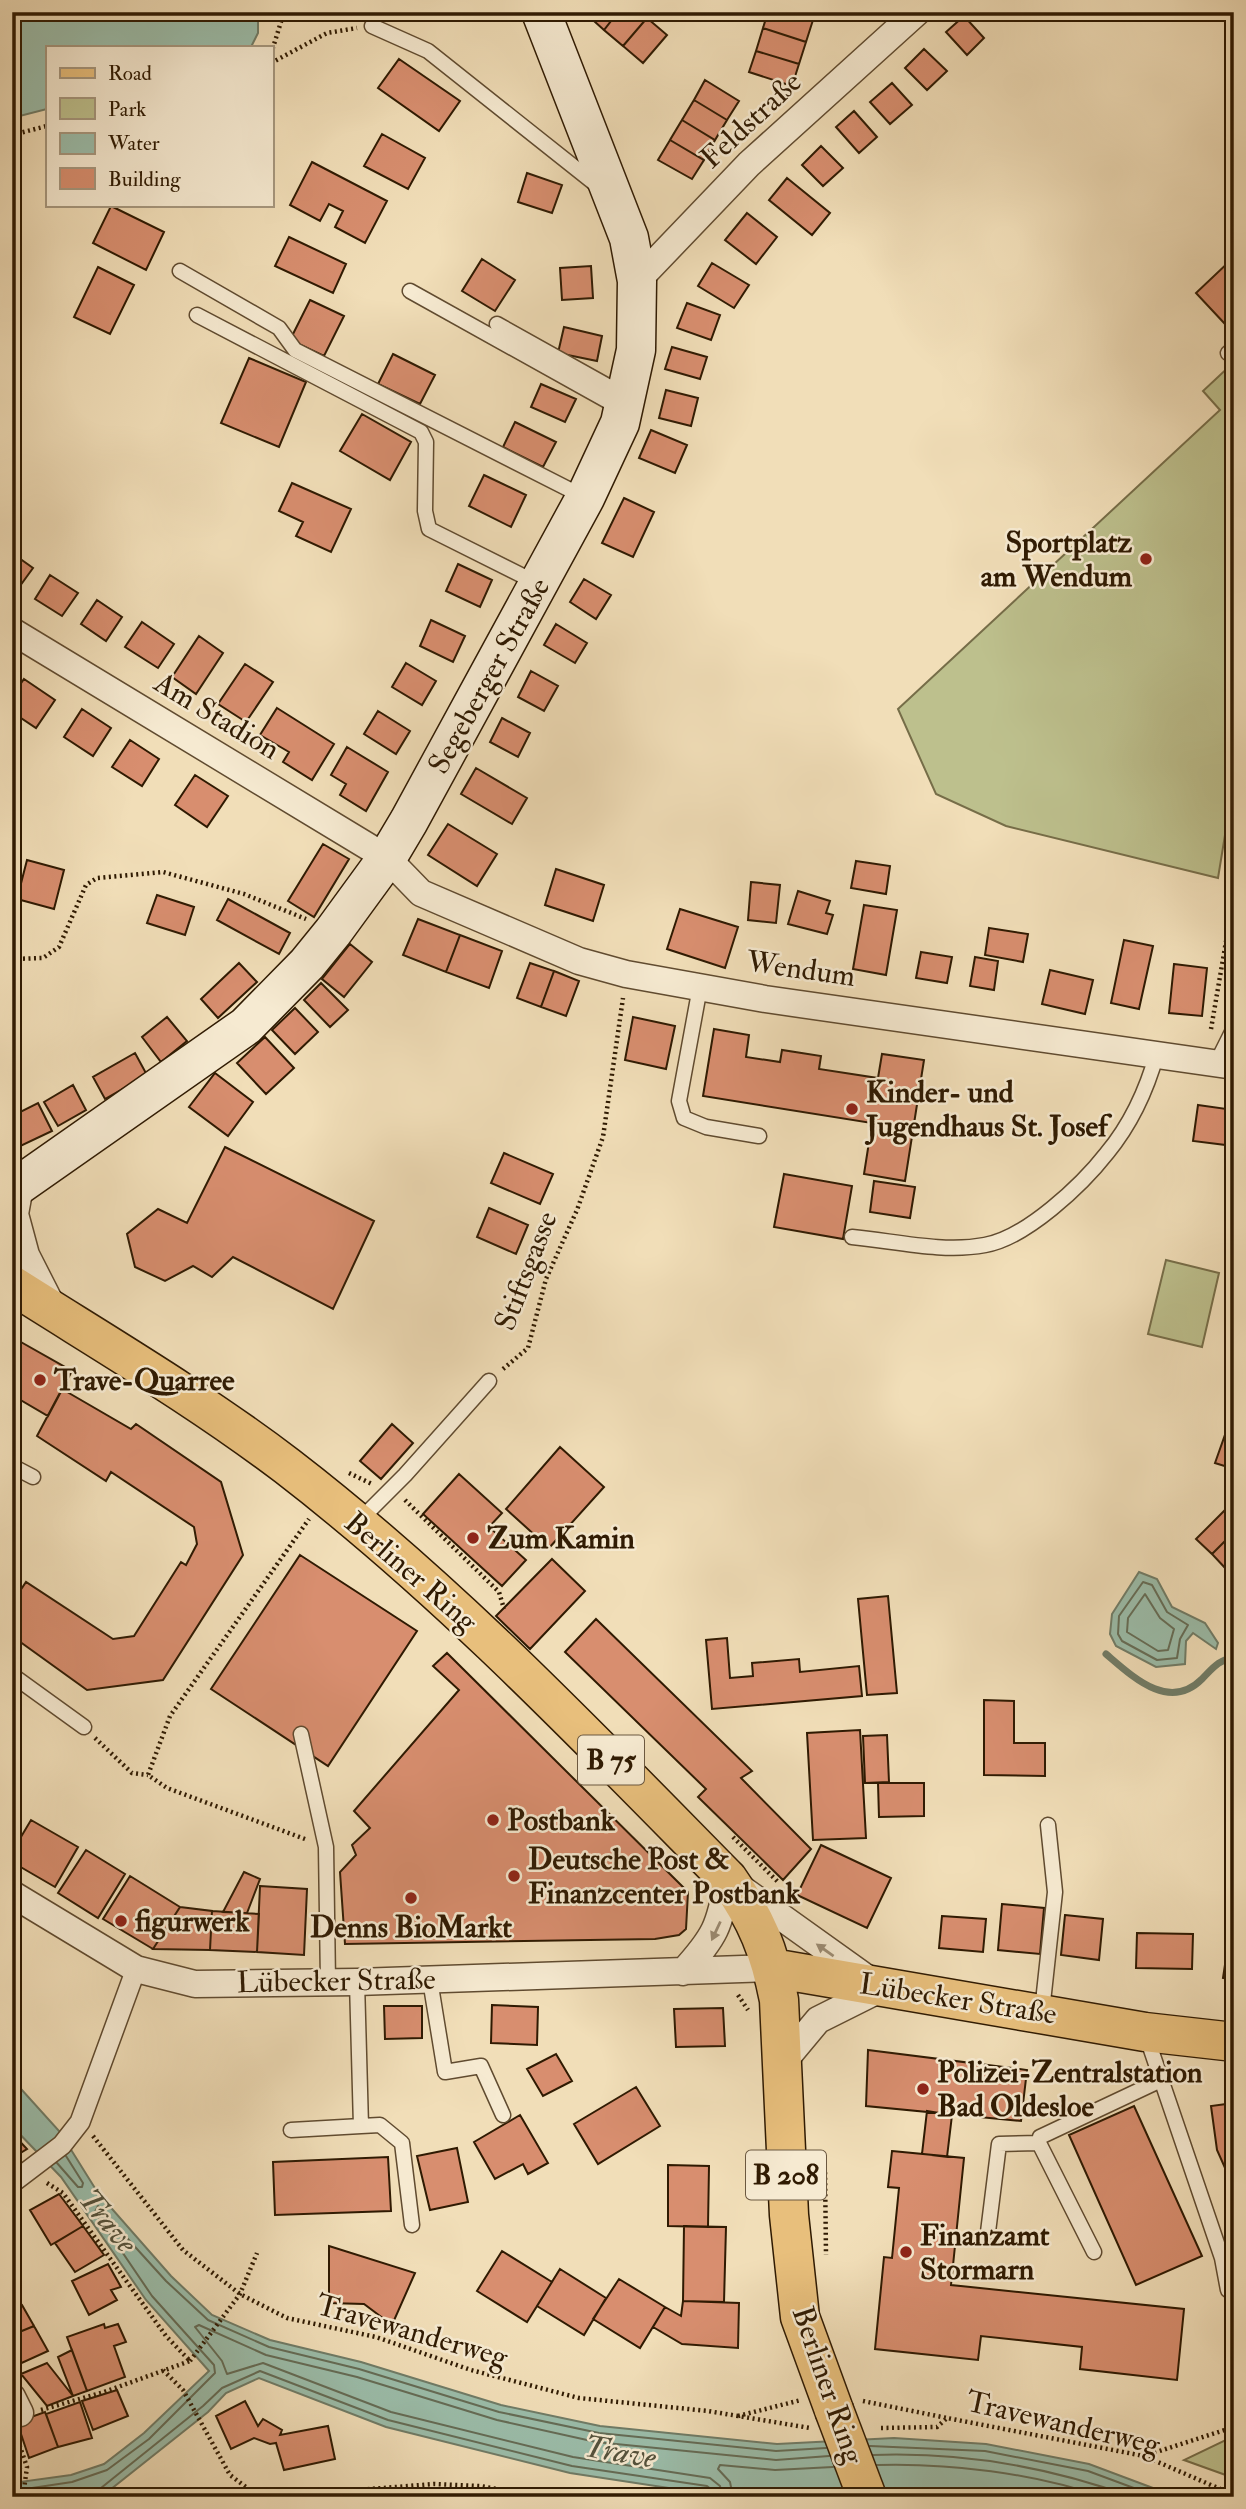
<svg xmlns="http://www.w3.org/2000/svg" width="1246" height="2509" font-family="'IM FELL Double Pica',serif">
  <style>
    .green { fill: #bdc08d; stroke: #766d48; stroke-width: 2 }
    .water { fill: #9bbdaa; stroke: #707c67; stroke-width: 2 }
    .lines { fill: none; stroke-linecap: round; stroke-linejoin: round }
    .shore { stroke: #656c56; stroke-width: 2 }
    .stream { stroke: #707c67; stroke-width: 7 }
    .building { fill: #d88e6f; stroke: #2f1a02; stroke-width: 2 }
    .service-casing { stroke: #604b30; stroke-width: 17 }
    .pedestrian-casing { stroke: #604b30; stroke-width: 22 }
    .minor-casing { stroke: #604b30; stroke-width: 29 }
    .secondary-casing { stroke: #2f1a02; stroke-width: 41 }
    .primary-casing { stroke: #2f1a02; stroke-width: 41 }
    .path { stroke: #2f1a02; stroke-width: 4.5; stroke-dasharray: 2 3.5; stroke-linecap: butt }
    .service { stroke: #f6ead1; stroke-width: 14 }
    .pedestrian { stroke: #f6ead1; stroke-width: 19 }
    .minor { stroke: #f6ead1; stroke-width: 26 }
    .secondary { stroke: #f6ead1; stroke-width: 38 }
    .primary { stroke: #e8bf7c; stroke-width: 38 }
    .primary-bridge-casing { stroke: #2f1a02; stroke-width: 41; stroke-linecap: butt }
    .primary-bridge { stroke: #e8bf7c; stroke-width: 38 }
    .oneway { fill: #9c8c74 }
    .poi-dot { fill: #8f2418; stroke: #f6ead1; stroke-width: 2.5 }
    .labels { text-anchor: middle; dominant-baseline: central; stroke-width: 5; stroke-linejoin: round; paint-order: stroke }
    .shield { fill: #f6ead1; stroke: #6b5840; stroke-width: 2 }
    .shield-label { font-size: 28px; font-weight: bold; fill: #2f1a02 }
    .street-label { font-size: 30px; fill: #2f1a02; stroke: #f6ead1 }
    .poi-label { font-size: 30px; font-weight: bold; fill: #2f1a02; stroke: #f6ead1; text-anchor: start }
    .water-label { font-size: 32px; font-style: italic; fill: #55533d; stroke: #f6ead1 }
  </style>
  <rect width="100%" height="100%" fill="#f1deb8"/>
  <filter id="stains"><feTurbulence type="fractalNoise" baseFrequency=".00286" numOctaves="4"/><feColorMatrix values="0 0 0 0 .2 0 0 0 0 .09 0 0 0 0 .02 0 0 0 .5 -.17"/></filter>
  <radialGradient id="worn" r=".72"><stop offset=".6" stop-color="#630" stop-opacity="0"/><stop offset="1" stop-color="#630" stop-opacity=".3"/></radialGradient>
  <path class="green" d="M1234,362V780L1218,878L1006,826L936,794L898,709L1220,410L1203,391Z
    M1166,1260L1219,1273L1202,1347L1148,1334Z
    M1234,2436V2478L1184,2460Z"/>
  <path class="water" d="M12,12H258V33L251,47H47V109L12,118Z
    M1139,1572L1157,1579L1172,1607L1205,1623L1218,1643L1216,1649L1193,1633L1186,1641L1185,1664L1156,1667L1116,1646L1110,1634L1112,1614Z
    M12,2079L60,2132L98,2193L171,2276L212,2315L270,2340L361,2362L501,2405L600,2426L777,2444L894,2438L986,2444L1089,2464L1177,2497H728L570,2473L386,2427L259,2378L226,2393L208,2412L101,2497H12V2483L71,2475L104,2464L144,2433L209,2371L146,2300L61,2177L12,2126Z"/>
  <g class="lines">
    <path class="shore" d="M1143,1582L1152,1585L1167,1612L1188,1625L1180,1639L1177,1658L1157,1660L1122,1641L1118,1634L1119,1616Z
      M1145,1594L1160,1618L1174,1629L1168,1650L1158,1651L1127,1632L1128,1618Z
      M57,2163L78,2187H82L83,2183L66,2156
      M870,2446L985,2451L1088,2471L1158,2497
      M873,2455C961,2452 1050,2467 1132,2497
      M877,2465C948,2463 1035,2473 1102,2497
      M12,2491L72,2482L107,2470L149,2439L215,2373L214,2365L152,2296L95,2212L98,2206L166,2281L208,2320L269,2347L359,2369L499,2412L599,2433L776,2451L826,2448
      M98,2497L101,2488L203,2406L222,2388L260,2371L388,2420L572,2466L707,2486L712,2490L713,2497
      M722,2497L720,2486L710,2478L573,2457L391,2412L263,2363L227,2374L222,2361L195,2327L199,2325L266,2355L357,2377L497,2420L596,2442L776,2460L829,2456
      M733,2497L730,2482L718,2469L720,2465L775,2470L833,2467"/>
    <path class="stream" d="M1106,1654C1133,1677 1169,1712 1202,1679C1212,1669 1219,1659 1234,1658"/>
  </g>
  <path class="building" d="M584,12H618L604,30Z
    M618,12H640L647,18L623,46L604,30Z
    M768,12H788L813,20L806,42L763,28Z
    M964,16L984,38L967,55L946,32Z
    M647,18L667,35L643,63L623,46Z
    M763,28L806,42L799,64L756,51Z
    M924,49L947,71L927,90L905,68Z
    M756,51L799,64L792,86L749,72Z
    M399,59L460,101L439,131L378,88Z
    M705,80L739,101L727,120L694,100Z
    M892,83L912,105L890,124L870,102Z
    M694,100L727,120L715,140L682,120Z
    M854,111L877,137L859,153L836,127Z
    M682,120L715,140L704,160L670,140Z
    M382,134L425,158L408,189L364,166Z
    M670,140L704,160L692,179L658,160Z
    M821,146L843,168L823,186L802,165Z
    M312,162L387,201L365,243L335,227L343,211L329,204L320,221L290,205Z
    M527,173L562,185L552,213L518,202Z
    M787,178L830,213L812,235L769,200Z
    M111,206L164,232L146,270L93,243Z
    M747,213L777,237L756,264L725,240Z
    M289,237L346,264L333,293L275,266Z
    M1234,257V316L1225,324L1196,293Z
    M482,259L515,280L495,311L462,291Z
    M712,263L749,285L734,308L698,286Z
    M591,266L593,298L562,300L560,268Z
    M98,267L134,285L110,334L74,317Z
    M310,300L344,316L324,356L290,340Z
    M687,303L720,315L711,340L677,328Z
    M564,327L602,336L597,361L558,353Z
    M672,347L707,357L700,379L665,369Z
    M393,354L435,375L420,404L378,384Z
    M249,358L306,382L279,447L221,423Z
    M541,384L576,399L565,422L531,407Z
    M666,390L698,398L691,426L659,418Z
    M362,414L411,442L390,480L340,451Z
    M515,422L556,442L543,467L503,447Z
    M651,430L687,445L675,473L639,458Z
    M484,475L526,495L511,527L469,506Z
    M292,483L351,509L331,552L296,536L303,522L279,511Z
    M624,498L654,512L633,557L602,543Z
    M12,553L33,568L12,597Z
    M458,564L492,580L480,607L446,591Z
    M50,575L78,593L62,616L35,599Z
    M584,579L611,595L596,619L570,602Z
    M97,600L122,617L106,641L81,624Z
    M431,620L465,636L453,662L420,646Z
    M142,622L174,644L158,668L125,647Z
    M556,624L587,643L575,663L544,645Z
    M199,636L223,653L196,694L172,677Z
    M406,663L436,681L422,705L392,687Z
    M245,664L273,682L246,722L218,704Z
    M531,671L558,686L544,711L518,697Z
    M24,679L55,700L36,728L12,712V696Z
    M277,708L334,744L312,780L283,762L289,752L260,735Z
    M82,709L111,728L93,756L64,737Z
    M378,711L410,731L396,754L364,734Z
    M502,718L530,733L518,757L490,742Z
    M130,740L159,759L142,786L112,767Z
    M347,747L388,772L366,811L340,795L346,784L331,775Z
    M476,768L527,798L512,824L461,794Z
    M195,775L228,796L207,827L175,805Z
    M448,824L497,854L477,886L428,855Z
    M323,844L349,859L314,917L288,901Z
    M27,860L64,870L54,909L17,899Z
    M856,861L890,866L886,894L851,888Z
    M556,869L604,885L593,921L545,905Z
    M751,882L780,885L776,923L748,920Z
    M798,891L830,901L826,913L833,915L827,934L788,924Z
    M157,895L194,907L185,935L147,923Z
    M228,899L290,933L279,954L217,920Z
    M864,905L897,910L886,975L853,969Z
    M680,909L738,927L725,968L667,949Z
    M418,919L460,935L446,972L403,955Z
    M989,928L1028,934L1023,962L985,955Z
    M460,935L502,951L489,988L446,972Z
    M1124,940L1153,946L1139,1009L1111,1003Z
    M350,944L372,962L344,997L322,979Z
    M921,952L952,957L947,983L916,978Z
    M975,957L998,961L994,990L970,986Z
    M239,963L257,982L218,1018L201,999Z
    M530,963L554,971L541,1007L517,998Z
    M1174,964L1207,968L1202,1016L1169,1013Z
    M1050,970L1093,980L1085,1014L1042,1004Z
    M554,971L579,981L566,1016L541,1007Z
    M321,983L348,1010L330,1027L304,1000Z
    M295,1008L318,1032L295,1054L272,1030Z
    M167,1017L187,1041L161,1062L142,1037Z
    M633,1017L675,1026L666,1069L625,1060Z
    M714,1029L749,1035L746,1057L780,1062L782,1050L821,1056L819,1069L878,1078L882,1054L924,1060L905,1181L864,1174L872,1123L703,1096Z
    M265,1037L294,1068L266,1094L237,1063Z
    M135,1053L147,1075L105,1099L93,1077Z
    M215,1073L253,1102L228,1136L189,1107Z
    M73,1085L86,1110L58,1126L44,1102Z
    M38,1103L52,1131L12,1150V1116Z
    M1198,1105L1234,1110V1146L1193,1141Z
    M225,1147L374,1221L333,1309L233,1257L212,1277L193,1266L165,1281L135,1267L127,1234L158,1209L187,1223Z
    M504,1153L553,1174L540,1204L491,1183Z
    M784,1174L852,1186L843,1239L774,1227Z
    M874,1181L915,1187L910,1218L870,1212Z
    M489,1208L528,1225L516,1254L477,1237Z
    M12,1337L72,1371L48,1416L12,1395Z
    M62,1389L131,1429L136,1424L221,1482L243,1555L163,1680L87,1690L12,1636V1603L26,1582L113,1639L134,1636L181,1562L186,1565L197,1544L194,1527L111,1472L106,1481L37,1436Z
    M392,1424L413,1443L381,1479L360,1461Z
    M1226,1432L1234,1434V1469L1215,1463Z
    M560,1447L604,1487L549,1548L506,1509Z
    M459,1474L502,1513L489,1527L526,1560L502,1586L423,1514Z
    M1226,1509L1234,1517V1532L1212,1554L1196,1539Z
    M1234,1532V1564L1227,1570L1212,1554Z
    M300,1555L417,1631L328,1766L211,1689Z
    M552,1559L585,1591L530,1649L496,1616Z
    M888,1596L897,1693L867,1695L858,1599Z
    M596,1619L752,1771L741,1778L811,1849L783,1880L698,1797L706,1789L565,1652Z
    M727,1638L730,1678L753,1676L752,1663L799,1659L800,1672L859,1666L862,1696L712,1709L706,1640Z
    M447,1653L688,1892L686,1929L679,1935L655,1939L345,1944L340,1872L356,1855L352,1845L370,1828L354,1811L459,1690L433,1666Z
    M984,1700L1014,1701V1743H1045V1776L984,1775Z
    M860,1730L866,1838L813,1840L807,1733Z
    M887,1735L889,1782L865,1783L863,1736Z
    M878,1783H924V1816L879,1817Z
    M31,1820L78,1847L55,1887L12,1862V1852Z
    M821,1845L891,1878L867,1928L797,1895Z
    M86,1850L125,1874L98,1918L58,1893Z
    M244,1872L260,1879L247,1913L223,1912Z
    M130,1876L180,1907L153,1949L103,1919Z
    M260,1886L307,1889L304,1955L257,1952Z
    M1002,1904L1044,1908L1040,1954L998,1950Z
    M180,1907L212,1911L210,1950L153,1949Z
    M212,1911L259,1914L257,1952L210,1950Z
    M1065,1915L1103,1919L1099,1960L1061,1955Z
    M942,1916L986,1919L983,1952L939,1948Z
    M1137,1933L1193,1934L1192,1969L1136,1968Z
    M1228,1945L1234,1946V1980L1223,1978Z
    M492,2005L538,2007L537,2045L491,2043Z
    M384,2006H422V2038L385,2039Z
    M723,2008L725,2046L676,2047L674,2009Z
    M868,2050L1027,2070L1021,2121L866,2106Z
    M556,2054L572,2081L543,2096L527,2069Z
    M636,2087L660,2126L598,2164L574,2124Z
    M1234,2103V2188L1217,2150L1211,2106Z
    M1134,2106L1202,2256L1136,2285L1069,2135Z
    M927,2111L952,2115L947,2157L922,2154Z
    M520,2115L548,2163L528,2174L523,2164L495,2179L474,2142Z
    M12,2133L27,2149L12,2158Z
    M457,2148L468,2202L430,2210L417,2156Z
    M892,2151L964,2158L951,2285L1184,2309L1177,2380L1080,2369L1082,2347L981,2336L978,2360L875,2349L884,2257L892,2258L899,2188L888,2187Z
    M388,2157L391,2211L275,2215L273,2162Z
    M668,2165L709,2166L708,2227L668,2226Z
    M59,2194L83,2226L51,2245L30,2210Z
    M83,2226L104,2255L75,2272L55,2243Z
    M684,2226L726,2227L724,2302L683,2301Z
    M329,2246L415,2273L392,2325L364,2304L329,2303Z
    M502,2251L552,2282L527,2322L477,2291Z
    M108,2264L121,2287L111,2290L117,2300L89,2315L72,2281Z
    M560,2269L606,2298L584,2335L537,2306Z
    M619,2279L665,2307L640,2348L593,2319Z
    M683,2301L739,2303L738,2348L682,2344L653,2327L665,2307L681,2316Z
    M22,2305L34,2326L12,2335V2310Z
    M104,2324L105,2328L118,2324L126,2342L114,2346L125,2377L87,2391L67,2337Z
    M34,2326L48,2351L15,2366L12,2335Z
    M72,2350L87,2391L73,2396L58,2357Z
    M47,2363L73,2396L47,2406L21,2374Z
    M117,2390L128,2416L93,2430L82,2401Z
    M245,2401L258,2426L263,2419L282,2430L280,2435L328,2426L335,2459L284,2470L276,2443L270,2444L254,2438L231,2449L216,2416Z
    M80,2402L92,2438L58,2447L46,2414Z
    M45,2412L58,2447L29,2458L17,2422Z
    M12,2441L21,2468L12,2471Z"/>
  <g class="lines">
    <g class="service-casing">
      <path id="service" d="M372,26L428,51L598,186
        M180,271L279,328L295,350L584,497
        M410,291L620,408
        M197,315L421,432L426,442L425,511L429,529L537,583
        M497,324L624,395
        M1228,353L1234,349
        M700,987L679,1101L684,1118L706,1127L759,1136
        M1217,1062L1234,1028
        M852,1237C895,1241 943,1253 985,1245C1026,1238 1082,1185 1107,1153C1131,1124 1147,1089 1157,1053
        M12,1466L33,1477
        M359,1521L405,1475L489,1381
        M12,1675L84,1727
        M301,1734L326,1847L328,1982
        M430,1980L445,2072L481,2066L503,2115
        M1042,2011L1055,1892L1048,1825
        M1146,2035L1222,2258L1228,2290
        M361,2126L380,2125L402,2143L412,2225
        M291,2130L361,2126L357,1982
        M988,2232L999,2144L1039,2143
        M1094,2252L1039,2143L1040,2137L1161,2080"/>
    </g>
    <g class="pedestrian-casing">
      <path id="pedestrian" d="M12,2183L62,2145L80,2122L136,1969"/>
    </g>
    <g class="minor-casing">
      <path id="minor" d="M637,281L749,164L917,12
        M12,631L387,858L421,893L579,961L626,974L765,999L1234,1066
        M21,1181L15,1214L26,1255L54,1310
        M12,1894L136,1969L195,1984L357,1982L772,1968
        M683,1972C715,1937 720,1926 728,1879L868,1979
        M783,2062L818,2020L882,1988
        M12,2397L20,2413"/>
    </g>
    <g class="secondary-casing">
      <path id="secondary" d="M12,1190L246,1026L307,964L333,932L387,858L409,821L585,498L620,423L636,350L637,281L629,238L541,12"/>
    </g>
    <g class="primary-casing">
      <path id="primary" d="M12,1285C105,1344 199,1399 287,1466C447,1589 587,1736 728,1879C757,1920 769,1950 779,2000L789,2215L800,2317L834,2410
        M772,1968L1145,2032L1234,2042"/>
    </g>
    <path class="path" d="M271,54L284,12
      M271,63L327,33L357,28
      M12,135L47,126
      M12,959L43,958L59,947L86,885L97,878L163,872L244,894L306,919
      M1211,1029L1234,895
      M503,1369L528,1348L546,1279L577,1210L603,1137L623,998
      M349,1473L372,1484
      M405,1500L499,1592L504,1609
      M95,1738L132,1773L148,1775
      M733,1837L779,1883
      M305,1839L167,1788L148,1775L170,1716L309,1519
      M738,1995L748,2010
      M93,2136L183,2250L240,2294L287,2318L376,2337L471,2370L579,2398L708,2411L810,2428
      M819,2157L825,2170L826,2255
      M47,2183L63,2193L166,2336L190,2361
      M190,2361L240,2294L257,2253
      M163,2370L183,2390L230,2475L255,2494L293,2495L434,2484L480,2486L542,2497
      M863,2401L947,2418
      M41,2410L104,2392L190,2361
      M738,2416L801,2400
      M881,2428L937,2427L947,2418L1144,2456L1234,2495
      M16,2435L27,2467L23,2497
      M1144,2456L1234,2427"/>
    <use href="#service" class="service"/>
    <use href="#pedestrian" class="pedestrian"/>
    <use href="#minor" class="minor"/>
    <use href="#secondary" class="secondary"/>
    <use href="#primary" class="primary"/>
    <g class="primary-bridge-casing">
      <path id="primary-bridge" d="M834,2410L867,2497"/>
    </g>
    <use href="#primary-bridge" class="primary-bridge"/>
  </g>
  <defs><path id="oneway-solid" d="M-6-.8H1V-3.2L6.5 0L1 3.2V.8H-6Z" transform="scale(1.75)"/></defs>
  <g class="oneway">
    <use href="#oneway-solid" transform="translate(716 1931) rotate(115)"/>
    <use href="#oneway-solid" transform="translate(825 1950) rotate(-145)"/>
  </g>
  <g class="poi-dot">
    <circle cx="1146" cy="559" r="7"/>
    <circle cx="852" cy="1109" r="7"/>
    <circle cx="40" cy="1380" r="7"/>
    <circle cx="473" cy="1538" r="7"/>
    <circle cx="493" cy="1820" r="7"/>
    <circle cx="514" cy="1876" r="7"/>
    <circle cx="411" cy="1898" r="7"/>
    <circle cx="121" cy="1921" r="7"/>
    <circle cx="923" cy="2089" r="7"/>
    <circle cx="906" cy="2252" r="7"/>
  </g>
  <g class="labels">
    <g class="shield">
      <rect x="578" y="1735.5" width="66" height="49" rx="5"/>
      <rect x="746" y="2150.5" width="80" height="49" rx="5"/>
    </g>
    <g class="shield-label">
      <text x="611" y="1760">B 75</text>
      <text x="786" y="2175">B 208</text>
    </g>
    <g class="street-label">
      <text transform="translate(751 120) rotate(-43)">Feldstraße</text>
      <text transform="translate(489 676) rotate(-61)">Segeberger Straße</text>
      <text transform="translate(217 716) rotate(31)">Am Stadion</text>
      <text transform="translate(801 969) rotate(8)">Wendum</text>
      <text transform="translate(526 1271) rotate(-69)">Stiftsgasse</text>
      <text transform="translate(411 1572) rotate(41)">Berliner Ring</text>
      <text transform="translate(336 1981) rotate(-1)">Lübecker Straße</text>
      <text transform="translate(958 1999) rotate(9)">Lübecker Straße</text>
      <text transform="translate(412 2331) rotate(16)">Travewanderweg</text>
      <text transform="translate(828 2385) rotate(71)">Berliner Ring</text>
      <text transform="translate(1063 2423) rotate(13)">Travewanderweg</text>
    </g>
    <g class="poi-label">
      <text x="1132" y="542" text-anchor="end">Sportplatz<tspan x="1132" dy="34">am Wendum</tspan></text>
      <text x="866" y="1092">Kinder- und<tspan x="866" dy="34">Jugendhaus St. Josef</tspan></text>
      <text x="54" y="1380">Trave-Quarree</text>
      <text x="487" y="1538">Zum Kamin</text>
      <text x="507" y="1820">Postbank</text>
      <text x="528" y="1859">Deutsche Post &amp;<tspan x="528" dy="34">Finanzcenter Postbank</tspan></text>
      <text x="135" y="1921">figurwerk</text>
      <text x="411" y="1927" text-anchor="middle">Denns BioMarkt</text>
      <text x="937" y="2072">Polizei-Zentralstation<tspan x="937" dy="34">Bad Oldesloe</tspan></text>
      <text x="920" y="2235">Finanzamt<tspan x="920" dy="34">Stormarn</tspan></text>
    </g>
    <g class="water-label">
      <text transform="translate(108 2221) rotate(51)">Trave</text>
      <text transform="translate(620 2452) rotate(10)">Trave</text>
    </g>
  </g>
  <rect width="1246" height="2509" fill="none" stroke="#f1deb8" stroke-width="42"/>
  <rect x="14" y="14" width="1218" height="2481" fill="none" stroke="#2f1a02" stroke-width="3.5"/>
  <rect x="21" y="21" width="1204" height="2467" fill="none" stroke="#2f1a02" stroke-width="2"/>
  <rect x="46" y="46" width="228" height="161" fill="#f6ead1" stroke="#a6977e" stroke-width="2"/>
  <rect x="60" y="68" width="35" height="10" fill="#e8bf7c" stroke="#a6977e" stroke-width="2"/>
  <text x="108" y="80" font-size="21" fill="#2f1a02">Road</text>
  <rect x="60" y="98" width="35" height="21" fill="#bdc08d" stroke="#a6977e" stroke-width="2"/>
  <text x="108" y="116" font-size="21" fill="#2f1a02">Park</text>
  <rect x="60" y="133" width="35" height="21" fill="#9bbdaa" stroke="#a6977e" stroke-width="2"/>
  <text x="108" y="150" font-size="21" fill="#2f1a02">Water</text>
  <rect x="60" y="168" width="35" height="21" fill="#d88e6f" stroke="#a6977e" stroke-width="2"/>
  <text x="108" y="186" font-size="21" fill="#2f1a02">Building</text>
  <rect width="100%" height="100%" filter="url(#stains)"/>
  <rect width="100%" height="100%" fill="url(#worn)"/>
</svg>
